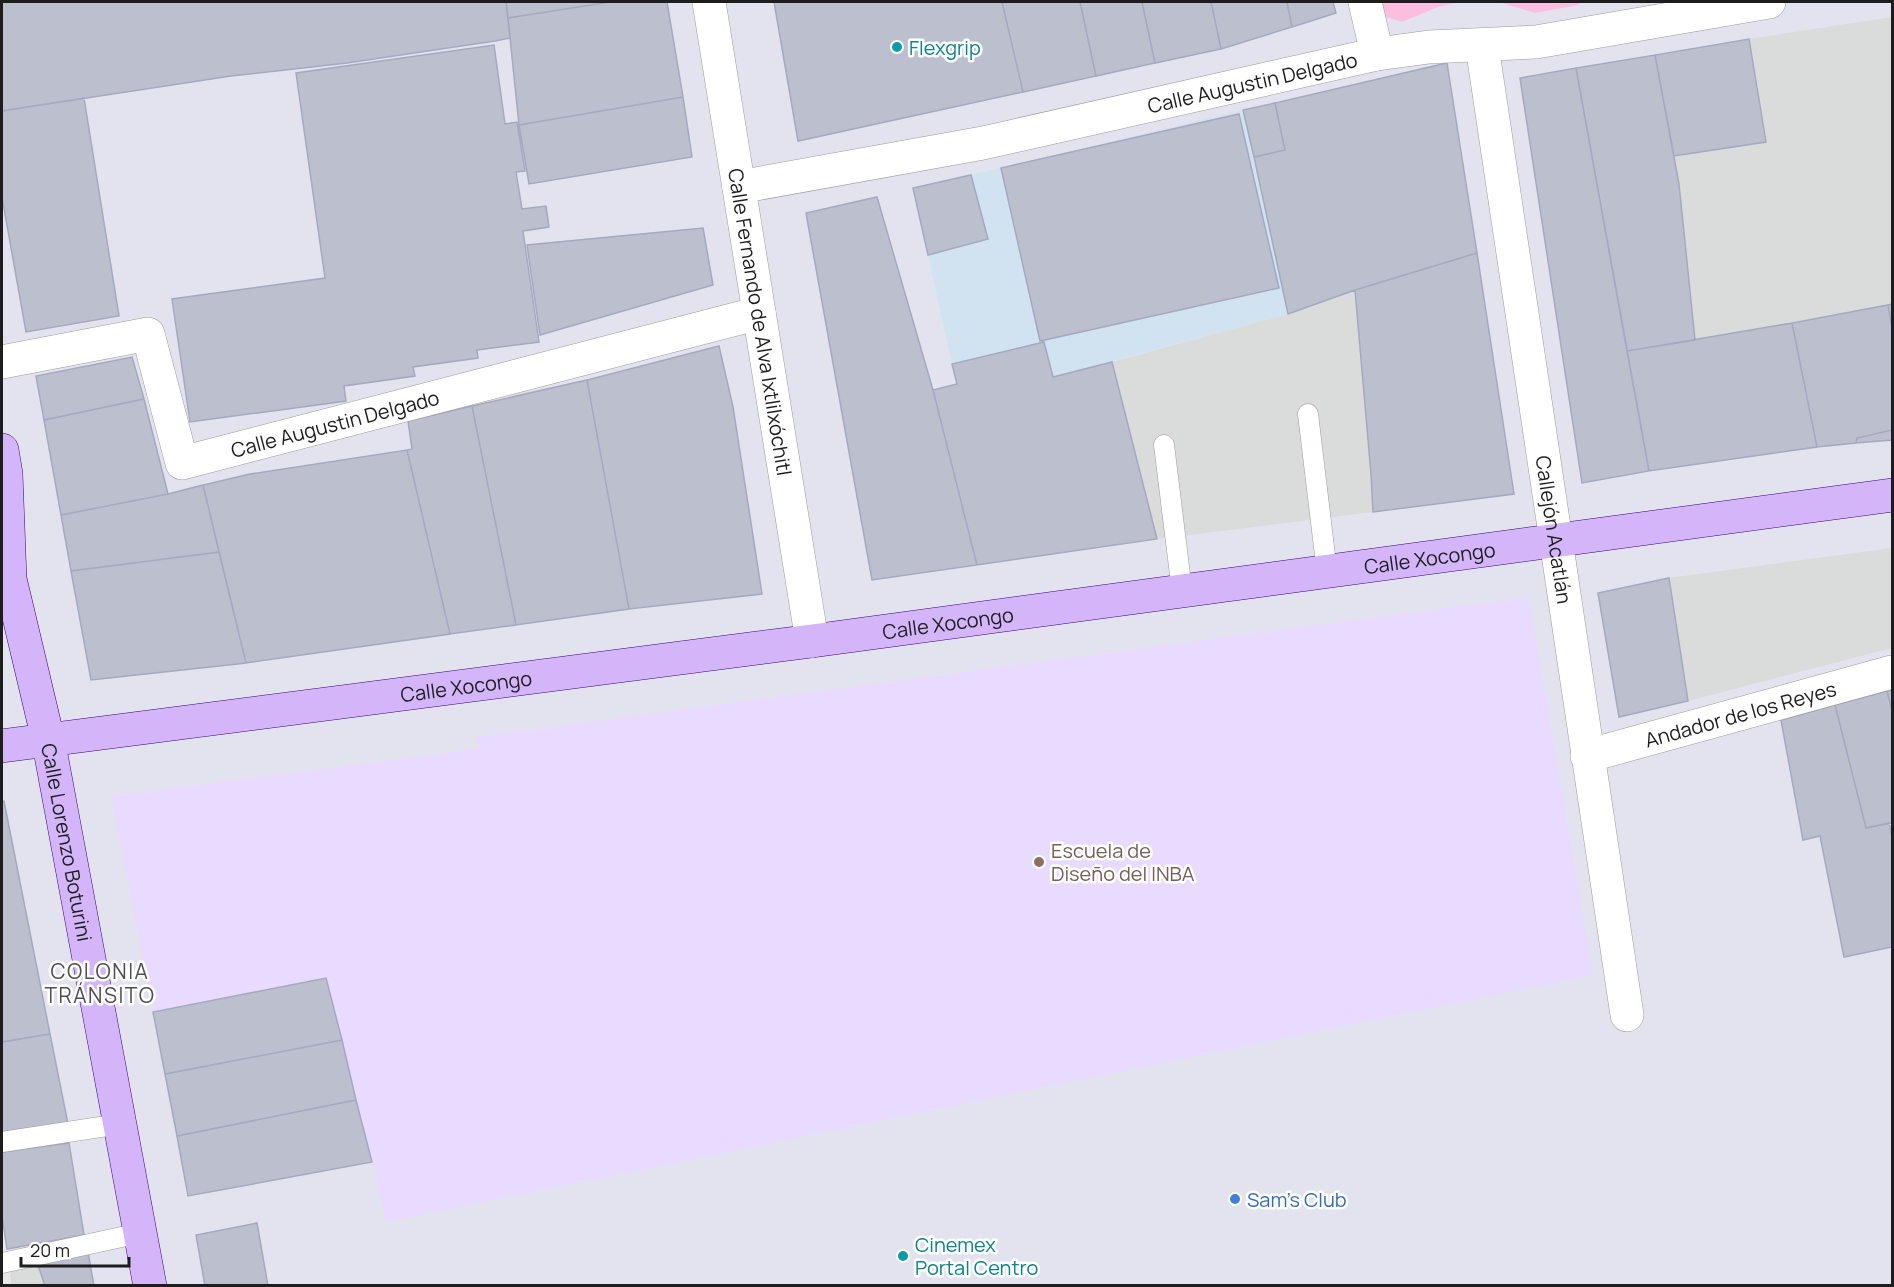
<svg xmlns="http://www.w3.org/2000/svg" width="1894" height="1287" font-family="Manrope,sans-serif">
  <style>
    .residential { fill: #dadbdb }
    .commercial { fill: #d1e3f0 }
    .education { fill: #e9dbff }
    .park { fill: #fabede }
    .parking { fill: #e9e9e9 }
    .building { fill: #bcbfce; stroke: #a5a9c0; stroke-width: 1.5 }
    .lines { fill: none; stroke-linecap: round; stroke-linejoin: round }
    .lane-casing { stroke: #9a9a9a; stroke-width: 21 }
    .street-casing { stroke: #9a9a9a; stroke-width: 34 }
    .secondary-casing { stroke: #3c0376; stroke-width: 34 }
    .lane { stroke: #fff; stroke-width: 20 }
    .street { stroke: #fff; stroke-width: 33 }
    .secondary { stroke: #d4b5fa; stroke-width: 33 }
    .culture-dot { fill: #0f9aa8; stroke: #fff; stroke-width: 2 }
    .education-dot { fill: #8d6e63; stroke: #fff; stroke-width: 2 }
    .shop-dot { fill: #3f7fe0; stroke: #fff; stroke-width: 2 }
    .labels { text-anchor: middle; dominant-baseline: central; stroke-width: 5; stroke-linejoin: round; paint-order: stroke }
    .culture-label { font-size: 20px; fill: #0d838f; stroke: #fff; text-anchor: start }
    .street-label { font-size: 20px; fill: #1d1d1d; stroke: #fff }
    .education-label { font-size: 20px; fill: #785e54; stroke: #fff; text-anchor: start }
    .shop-label { font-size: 20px; fill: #366cbe; stroke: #fff; text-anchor: start }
    .neighbourhood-label { font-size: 21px; letter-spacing: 1.5px; fill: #505050; stroke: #fff }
  </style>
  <rect width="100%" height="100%" fill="#e3e3ef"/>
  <path class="residential" d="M1892,17V304L1695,340L1679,184L1674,156L1766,142L1749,39Z
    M1355,290L1371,474L1373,512L1157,539L1112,362L1288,314Z
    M1892,548V648L1688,701L1669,578Z
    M38,1265L45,1285H11L10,1272Z"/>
  <path class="commercial" d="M1243,110L1288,314L1053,377L1044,342L952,364L928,255L988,239L971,175Z"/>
  <path class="education" d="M1522,598L1530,604L1593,975L386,1222L373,1162L326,978L153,1012L111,796L479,749L476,737Z"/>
  <path class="park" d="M1374,2H1460L1438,7L1402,22L1377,14Z
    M1499,2H1579V5L1535,13Z"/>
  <path class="parking" d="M2,1216L10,1272L11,1285H2Z"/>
  <path class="building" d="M2,2H506L510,38L495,41L347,63L231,76L2,111Z
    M506,2H610L508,18Z
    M610,2H667L683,97L519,125L508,18Z
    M774,2H1002L1023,92L798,141Z
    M1002,2H1080L1096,76L1023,92Z
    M1080,2H1142L1155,63L1096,76Z
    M1142,2H1211L1221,49L1155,63Z
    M1211,2H1287L1292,27L1221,49Z
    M1287,2H1333L1336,13L1292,27Z
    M1749,39L1766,142L1674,156L1655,55Z
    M494,45L505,124L517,122L525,171L516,172L522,209L546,206L549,227L523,231L539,342L477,350L478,358L413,367L415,376L344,386L346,401L190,422L172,299L325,278L296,73Z
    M1655,55L1679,184L1695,340L1627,351L1576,68Z
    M1447,63L1477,253L1355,290L1288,314L1254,157L1285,150L1275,103Z
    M1576,68L1649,471L1582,483L1520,78Z
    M683,97L692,157L529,184L519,125Z
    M84,98L119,316L26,332L2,197V111Z
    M1275,103L1285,150L1254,157L1243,110Z
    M1239,114L1279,288L1040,341L1001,168Z
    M971,175L988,239L928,255L913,188Z
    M877,197L933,390L977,565L872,580L806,213Z
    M703,228L713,285L540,335L527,245Z
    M1477,253L1514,494L1373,512L1371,474L1355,290Z
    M1892,304V329L1888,305Z
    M1888,305L1892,329V430L1857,438L1856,443L1817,447L1792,323Z
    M1792,323L1817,447L1649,471L1627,351Z
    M1044,342L1053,377L1112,362L1157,539L977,565L933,390L957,384L952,364Z
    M719,346L733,407L762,594L629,609L587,380Z
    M132,357L144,399L44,420L36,376Z
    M587,380L629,609L516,625L472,406Z
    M144,399L168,494L61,515L44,420Z
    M472,406L516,625L450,634L407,450L412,449L408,421Z
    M1892,430V440L1856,443L1857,438Z
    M407,450L450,634L246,663L203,485L250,474Z
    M203,485L219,552L71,571L61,515L168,494Z
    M219,552L246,663L91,680L71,571Z
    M1669,578L1688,701L1619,717L1598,593Z
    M1892,690V711L1887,691Z
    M1887,691L1892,711V823L1866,828L1835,705Z
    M1835,705L1866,828L1889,823L1892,836V947L1844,957L1820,836L1803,840L1781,720Z
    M4,801L50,1034L2,1042V802Z
    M326,978L342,1040L165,1074L153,1012Z
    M50,1034L68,1124L2,1135V1042Z
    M342,1040L356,1100L177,1136L165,1074Z
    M356,1100L372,1162L188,1196L177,1136Z
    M69,1143L84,1235L7,1249L2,1216V1152Z
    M257,1223L268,1286H205L196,1235Z
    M88,1252L94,1286H45L38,1265Z"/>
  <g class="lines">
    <g class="lane-casing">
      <path id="lane" d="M1308,414L1327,572
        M1164,445L1182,591
        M2,1142L120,1124
        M2,1263L140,1233"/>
    </g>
    <g class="street-casing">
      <g id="street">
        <path id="s1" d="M709,2L812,641"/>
        <path d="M1365,2L1377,54"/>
        <path id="s2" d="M1482,46L1627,1015"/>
        <path id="s3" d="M739,187L983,143L1377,54L1429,47L1536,42L1769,2"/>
        <path id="s4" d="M2,362L148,334L182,463L759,313"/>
        <path id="s5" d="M1587,756L1892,672"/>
      </g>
    </g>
    <g class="secondary-casing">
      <g id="secondary">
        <path id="s6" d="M2,450L6,474L10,579L48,739L150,1286"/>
        <path id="s7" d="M2,746L812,641L1892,495"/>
      </g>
    </g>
    <use href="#lane" class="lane"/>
    <use href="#street" class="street"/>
    <use href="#secondary" class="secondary"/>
  </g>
  <g class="culture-dot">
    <circle cx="897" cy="47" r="6"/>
    <circle cx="903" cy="1256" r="6"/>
  </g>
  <circle class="education-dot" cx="1039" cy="862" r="6"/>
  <circle class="shop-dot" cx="1235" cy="1199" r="6"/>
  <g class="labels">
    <g class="culture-label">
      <text x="909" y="47">Flexgrip</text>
      <text x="915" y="1244">Cinemex<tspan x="915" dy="23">Portal Centro</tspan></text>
    </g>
    <g class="street-label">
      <text stroke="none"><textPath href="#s3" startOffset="524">Calle Augustin Delgado</textPath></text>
      <text stroke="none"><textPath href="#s1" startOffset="324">Calle Fernando de Alva Ixtlilxóchitl</textPath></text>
      <text stroke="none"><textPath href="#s4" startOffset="440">Calle Augustin Delgado</textPath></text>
      <text stroke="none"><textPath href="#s2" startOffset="489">Callejón Acatlán</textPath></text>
      <text stroke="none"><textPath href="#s7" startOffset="1440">Calle Xocongo</textPath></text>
      <text stroke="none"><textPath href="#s7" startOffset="954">Calle Xocongo</textPath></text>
      <text stroke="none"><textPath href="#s7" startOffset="468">Calle Xocongo</textPath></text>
      <text stroke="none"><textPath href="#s5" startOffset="159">Andador de los Reyes</textPath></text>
      <text stroke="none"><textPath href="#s6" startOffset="399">Calle Lorenzo Boturini</textPath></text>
    </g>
    <g class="education-label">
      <text x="1051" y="850">Escuela de<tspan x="1051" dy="23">Diseño del INBA</tspan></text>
    </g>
    <g class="shop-label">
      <text x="1247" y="1199">Sam's Club</text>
    </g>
    <g class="neighbourhood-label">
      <text x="100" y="971">COLONIA<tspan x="100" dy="24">TRÁNSITO</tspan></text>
    </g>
  </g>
  <rect width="1894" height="1287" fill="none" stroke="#1d1d1d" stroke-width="6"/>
  <path d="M21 1257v9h108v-9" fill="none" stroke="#1d1d1d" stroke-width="3"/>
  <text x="30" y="1257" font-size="18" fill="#1d1d1d" stroke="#ffffff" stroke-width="4.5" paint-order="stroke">20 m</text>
</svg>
